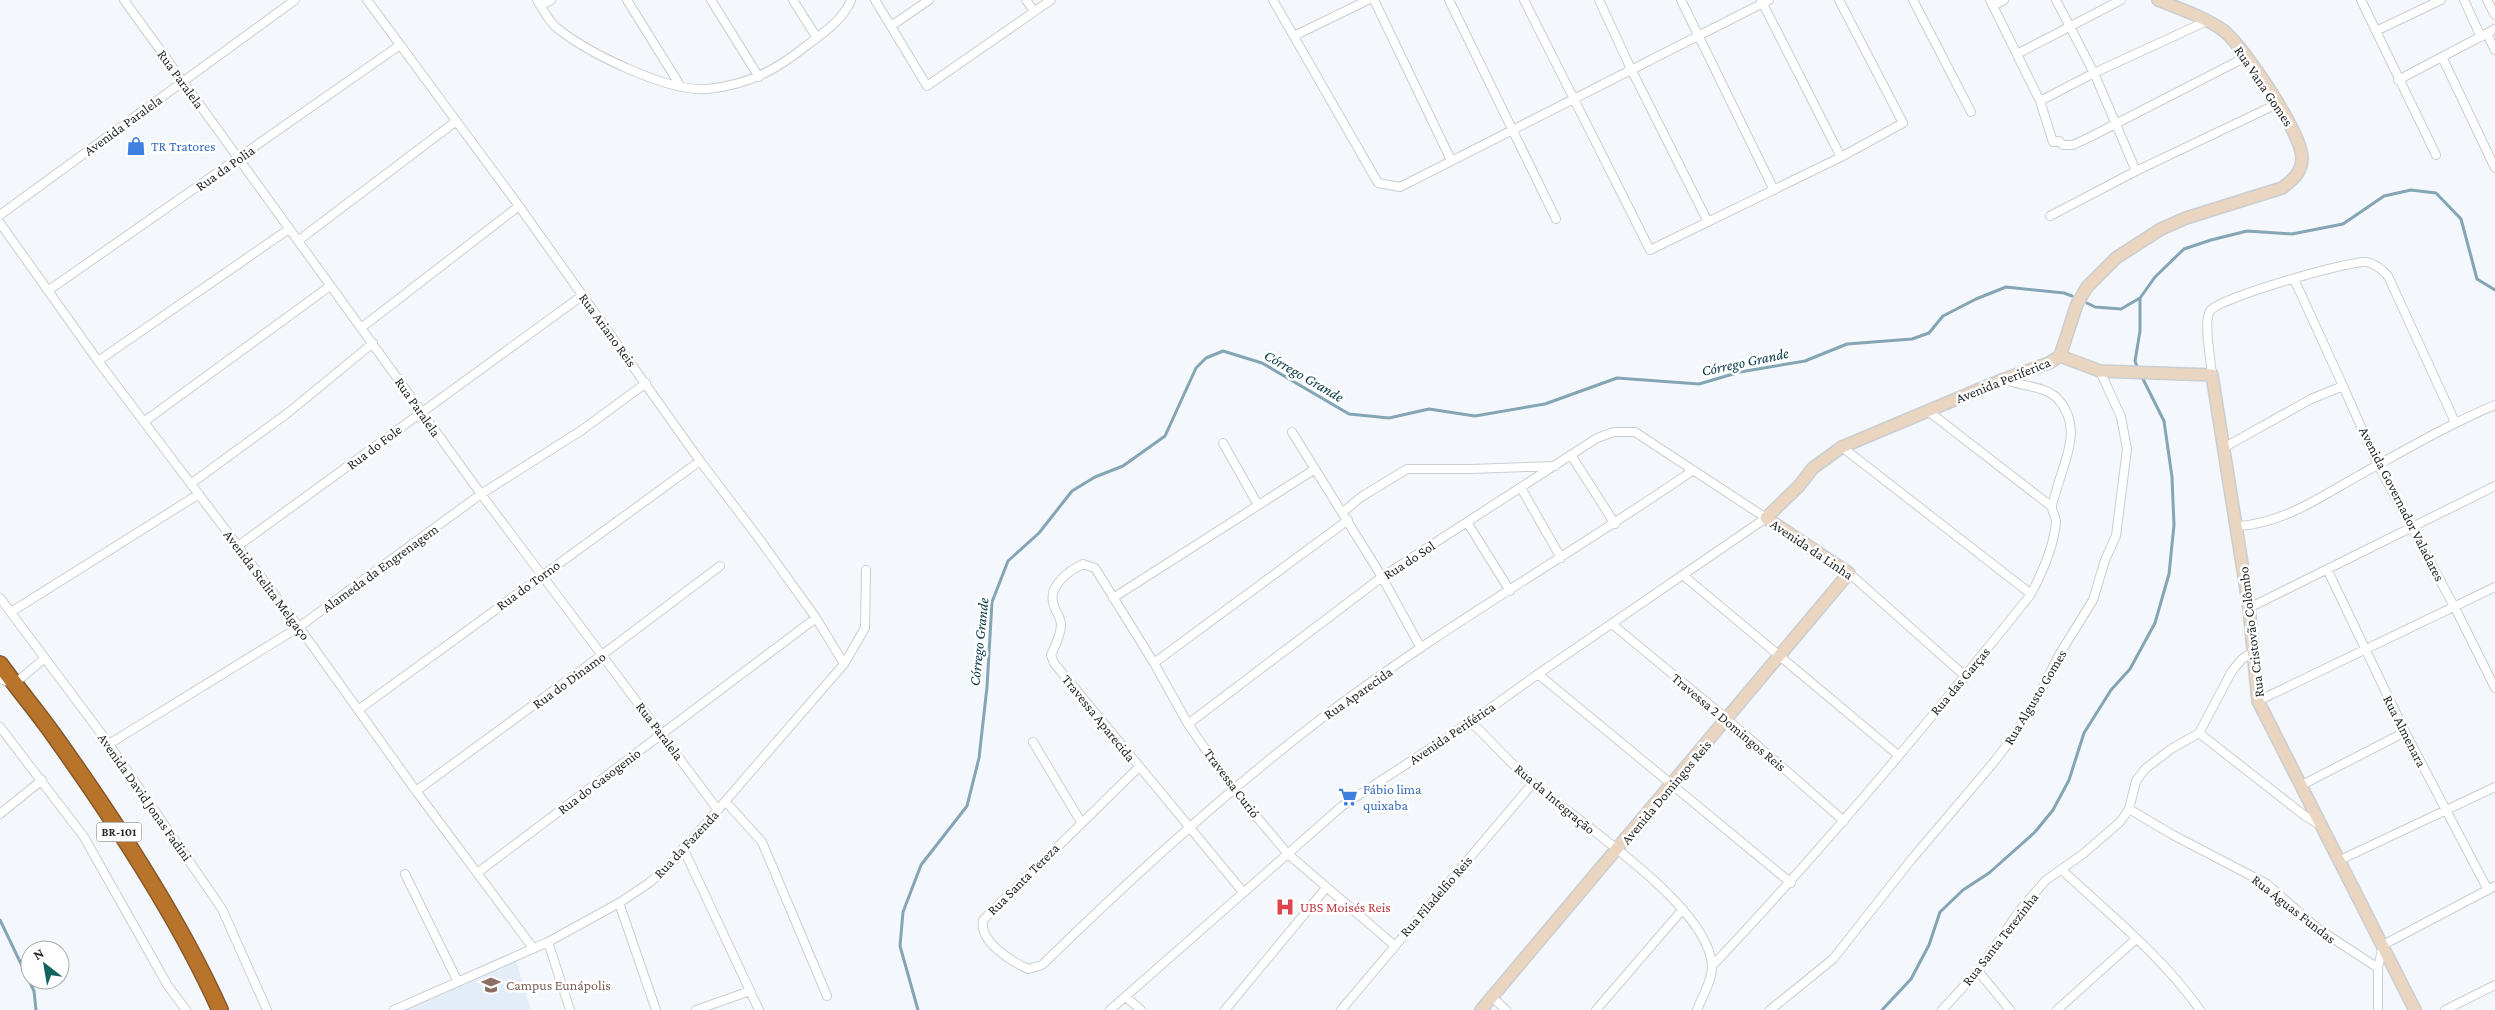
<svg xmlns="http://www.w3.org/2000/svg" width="2495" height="1010" font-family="'Crimson Pro',serif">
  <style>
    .built { fill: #e3edf7 }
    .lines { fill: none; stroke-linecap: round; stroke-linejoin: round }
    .stream { stroke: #83a5b4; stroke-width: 3 }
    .street-casing { stroke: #caced2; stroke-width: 10 }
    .secondary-casing { stroke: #caced2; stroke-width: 14 }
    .highway-casing { stroke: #86592b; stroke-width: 18 }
    .street { stroke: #fff; stroke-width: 8 }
    .secondary { stroke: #ead5c0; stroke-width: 11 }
    .highway { stroke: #b9742c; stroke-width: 15 }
    .labels { text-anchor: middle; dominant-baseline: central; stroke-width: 5; stroke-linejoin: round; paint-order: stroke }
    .shield { fill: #fff; stroke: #676869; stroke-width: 1 }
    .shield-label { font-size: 12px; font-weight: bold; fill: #262829 }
    .street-label { font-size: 14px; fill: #262829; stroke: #fff }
    .shop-label { font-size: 14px; fill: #366cbe; stroke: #fff; text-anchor: start }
    .health-label { font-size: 14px; fill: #be3a42; stroke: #fff; text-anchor: start }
    .education-label { font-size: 14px; fill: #785e54; stroke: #fff; text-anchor: start }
    .water-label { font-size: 15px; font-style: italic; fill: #033748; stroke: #fff }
  </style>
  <rect width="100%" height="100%" fill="#f4f8fc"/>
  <path class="built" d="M516,961L531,1010H402Z"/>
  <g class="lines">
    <path class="stream" d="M2087,303L2095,307L2121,309L2140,298L2155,277L2184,249L2211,240L2247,231L2292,234L2343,224L2384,196L2411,190L2436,193L2461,219L2477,279L2495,290
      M2138,369L2135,361L2140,331V298
      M0,920L34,991L36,1010
      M918,1010L900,946L903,912L921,865L967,806L979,758L987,687L992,602L1008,561L1039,533L1072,491L1095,477L1123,466L1165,436L1196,368L1206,358L1223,351L1262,363L1349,414L1389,418L1429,409L1475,416L1545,404L1617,378L1699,384L1740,372L1805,361L1847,344L1912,339L1929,333L1943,316L1976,299L2006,287L2064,293L2072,296
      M1882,1010L1911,979L1929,945L1940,912L1963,890L1989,873L2035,832L2053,810L2069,780L2084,733L2111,690L2130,669L2155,623L2169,574L2174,525L2172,477L2164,421L2141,375"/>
    <g class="street-casing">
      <path id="street" d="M124,0L481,494L718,810
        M367,0L519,206L700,461L760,540L816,618L844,664
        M537,0C543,9 549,22 557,28C588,53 667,92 707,89C747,85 775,71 806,46C822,34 844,19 851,0
        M627,0L681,87
        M711,0L759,77
        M793,0L817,38
        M875,0L927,86L1051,0
        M1026,0L1034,11
        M1273,0L1378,183L1400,187L1769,0
        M1374,0L1451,160
        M1449,0L1556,219
        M1524,0L1650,250L1841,157L1903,123L1839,0
        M1599,0L1631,69L1708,222
        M1681,0L1774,190
        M1761,0L1841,157
        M1913,0L1971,112
        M1990,0L2040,101L2053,142L2059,141L2063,145H2073L2090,137L2246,57
        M2056,0L2094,73L2136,171
        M2361,0L2436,155
        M2464,0L2481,37
        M2487,0L2495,15
        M541,6L551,0
        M1993,6L2004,0
        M891,26L929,0
        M2376,31L2441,0
        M2487,34L2495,50
        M1294,36L1368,0
        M2017,54L2121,0
        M2442,57L2495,168
        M2398,80L2495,29
        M2040,101L2094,73L2207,21
        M0,215L295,0
        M2050,216L2136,171L2277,104
        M0,223L98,361L299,627L416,791L533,948
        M299,240L455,122
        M2294,279L2343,386
        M49,290L400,45
        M361,328L519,206
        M98,361L289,229
        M2212,375C2211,361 2203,321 2210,311C2218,298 2348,261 2366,262C2374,263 2383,270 2388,276L2455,422
        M1928,411L2052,507
        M145,421L330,286
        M1292,432L1382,577L1421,648
        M1223,443L1258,505
        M1842,447L2031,594
        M2225,447L2311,399L2343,386L2378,465L2455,608L2495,688
        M1571,455L1615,524
        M192,483L289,412L373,343
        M1521,488L1561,558
        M1343,512L1361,497L1407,469H1471L1555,466
        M1467,522L1510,591
        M2238,526C2281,524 2319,498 2356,477C2402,452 2447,425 2495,405
        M238,546L583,295
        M2327,569L2405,732L2488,890
        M1849,573L1965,676
        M1684,576L1898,755
        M0,598L109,744L222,909L267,1010
        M1113,598L1315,469
        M2249,608L2495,486
        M11,612L199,494
        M1612,624L1727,719L1844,821
        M1154,663L1348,520
        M1538,674L1791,883
        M0,679L14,684L45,658
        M2258,701L2495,587
        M358,710L700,461
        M1471,722C1492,742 1511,764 1533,783C1577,822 1711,906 1712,967C1712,981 1702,997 1697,1010
        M0,727L84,837L168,986L186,1010
        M2199,733L2305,816L2320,825
        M1033,742L1081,822
        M109,744L299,627L481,494L582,430L646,383
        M1139,767L983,920C979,942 1011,961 1028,969L1042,965C1128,881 1217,799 1313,725C1433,632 1567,557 1692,471
        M2300,786L2405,732
        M416,791L602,655L720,566
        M726,802L762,842L827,996
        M2129,809L2173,835L2267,884L2317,928L2378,968
        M0,814L42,780
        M683,848L759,1010
        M2338,861L2495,787
        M2062,870C2109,914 2163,957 2200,1010
        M477,873L816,618
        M405,874L458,982
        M1243,892L1054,663L1051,655C1055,646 1061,635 1061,625C1061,616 1054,610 1053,602C1049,585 1070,570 1083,564L1095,568L1154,663L1188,724L1233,789L1288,854L1394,945
        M619,903L656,1010
        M548,942L570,1010
        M1712,966C1824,848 1929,722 2031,594C2042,573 2054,547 2056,522C2056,517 2052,512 2052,507C2052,501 2056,494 2057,488C2066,457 2083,426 2057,398C2044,385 2020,387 2004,379
        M1978,971L2010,1010
        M1126,997L1141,1010
        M1492,997L1506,1010
        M394,1010L548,942L619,903L649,883L670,865L844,664L865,628L866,570
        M696,1010L750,991
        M1110,1010L1342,806L1471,722L1538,674L1766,518L1635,432H1614L1597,438L1382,577L1188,724
        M1225,1010L1326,888
        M1341,1010L1533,783
        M1596,1010L1683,909
        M1770,1010L1833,959L1911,860L1994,762L2013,737L2040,693L2059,655L2093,600L2105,560L2116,536L2127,449L2121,417L2100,371
        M1942,1010L1978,971L2020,910L2046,880L2083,854L2120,822L2129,809L2136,781L2145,769L2171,749L2199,733L2232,671L2242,659L2253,652
        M2057,1010L2136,939
        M2378,1010V968L2383,945L2495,886
        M2445,1010L2495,985"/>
    </g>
    <g class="secondary-casing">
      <path id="secondary" d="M2060,356L2100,371L2212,375L2249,608L2258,701L2415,1010
        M1481,1010L1849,573L1766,518L1799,486L1813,468L1842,447L2004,379L2049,363L2060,356L2077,304L2087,287L2116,258L2161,229L2186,218L2282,188C2293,180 2302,172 2302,158C2302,133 2244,47 2224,31C2205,17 2180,9 2158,0"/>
    </g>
    <g class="highway-casing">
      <path id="highway" d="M0,664C17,688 36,710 53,734C113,818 178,916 220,1010"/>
    </g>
    <use href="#street" class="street"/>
    <use href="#secondary" class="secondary"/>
    <use href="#highway" class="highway"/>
  </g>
  <defs>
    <g id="shop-bare" transform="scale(1.5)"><path d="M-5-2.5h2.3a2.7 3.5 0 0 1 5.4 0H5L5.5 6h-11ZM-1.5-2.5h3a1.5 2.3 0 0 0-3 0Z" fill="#3f7fe0" stroke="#fff" stroke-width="2.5" paint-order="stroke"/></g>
    <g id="supermarket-bare" transform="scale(1.5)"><path d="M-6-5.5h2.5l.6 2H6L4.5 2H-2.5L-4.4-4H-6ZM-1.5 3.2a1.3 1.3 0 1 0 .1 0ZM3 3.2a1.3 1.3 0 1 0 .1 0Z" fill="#3f7fe0" stroke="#fff" stroke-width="2.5" paint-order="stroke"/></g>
    <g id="hospital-bare" transform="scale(1.5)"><path d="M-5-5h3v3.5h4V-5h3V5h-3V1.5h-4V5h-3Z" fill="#e0444e" stroke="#fff" stroke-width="2.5" paint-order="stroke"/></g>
    <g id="university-bare" transform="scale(1.5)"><path d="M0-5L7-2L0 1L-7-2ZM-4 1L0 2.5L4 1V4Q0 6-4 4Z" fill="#8d6e63" stroke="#fff" stroke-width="2.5" paint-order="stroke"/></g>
  </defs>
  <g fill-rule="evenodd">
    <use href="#shop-bare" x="136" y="146"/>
    <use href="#supermarket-bare" x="1348" y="797"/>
    <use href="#hospital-bare" x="1285" y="907"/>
    <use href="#university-bare" x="491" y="985"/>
  </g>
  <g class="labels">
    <rect class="shield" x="96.5" y="822.5" width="45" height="19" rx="4"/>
    <g class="shield-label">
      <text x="119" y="832">BR-101</text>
    </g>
    <g class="street-label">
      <text transform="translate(181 79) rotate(54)">Rua Paralela</text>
      <text transform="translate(2264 86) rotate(56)">Rua Vana Gomes</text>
      <text transform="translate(123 125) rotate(-36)">Avenida Paralela</text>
      <text transform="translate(225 168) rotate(-35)">Rua da Polia</text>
      <text transform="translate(608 330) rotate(54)">Rua Ariano Reis</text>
      <text transform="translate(2003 380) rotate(-22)">Avenida Periferica</text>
      <text transform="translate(418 407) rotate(55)">Rua Paralela</text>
      <text transform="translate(374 447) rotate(-37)">Rua do Fole</text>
      <text transform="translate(2402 504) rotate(63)">Avenida Governador Valadares</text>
      <text transform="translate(1812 549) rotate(34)">Avenida da Linha</text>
      <text transform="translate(1409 560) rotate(-33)">Rua do Sol</text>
      <text transform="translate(380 568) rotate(-36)">Alameda da Engrenagem</text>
      <text transform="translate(267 585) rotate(53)">Avenida Stelita Melgaço</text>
      <text transform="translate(528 585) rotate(-36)">Rua do Torno</text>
      <text transform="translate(2251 632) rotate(-97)">Rua Cristovão Colômbo</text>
      <text transform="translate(569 680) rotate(-36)">Rua do Dinamo</text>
      <text transform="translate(1960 681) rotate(-50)">Rua das Garças</text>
      <text transform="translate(1358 693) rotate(-35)">Rua Aparecida</text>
      <text transform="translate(2035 697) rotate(-59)">Rua Algusto Gomes</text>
      <text transform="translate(1099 718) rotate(51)">Travessa Aparecida</text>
      <text transform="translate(1729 722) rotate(40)">Travessa 2 Domingos Reis</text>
      <text transform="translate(660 731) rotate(53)">Rua Paralela</text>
      <text transform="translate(2405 731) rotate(63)">Rua Almenara</text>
      <text transform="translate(1452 733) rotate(-34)">Avenida Periférica</text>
      <text transform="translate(599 781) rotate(-37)">Rua do Gasogenio</text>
      <text transform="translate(1232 783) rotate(53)">Travessa Curió</text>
      <text transform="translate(1666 792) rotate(-50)">Avenida Domingos Reis</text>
      <text transform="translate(145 797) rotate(55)">Avenida David Jonas Fadini</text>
      <text transform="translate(1555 799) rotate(40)">Rua da Integração</text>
      <text transform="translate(686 844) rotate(-47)">Rua da Fazenda</text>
      <text transform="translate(1023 879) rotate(-45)">Rua Santa Tereza</text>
      <text transform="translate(1436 896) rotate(-49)">Rua Filadelfio Reis</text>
      <text transform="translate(2294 909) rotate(38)">Rua Águas Fundas</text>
      <text transform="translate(2000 939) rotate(-52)">Rua Santa Terezinha</text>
    </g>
    <g class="shop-label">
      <text x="151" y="146">TR Tratores</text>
      <text x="1363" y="789">Fábio lima<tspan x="1363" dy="16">quixaba</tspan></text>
    </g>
    <g class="health-label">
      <text x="1300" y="907">UBS Moisés Reis</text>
    </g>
    <g class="education-label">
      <text x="506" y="985">Campus Eunápolis</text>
    </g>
    <g class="water-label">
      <text transform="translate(1745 362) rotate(-12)">Córrego Grande</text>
      <text transform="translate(1304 376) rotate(30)">Córrego Grande</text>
      <text transform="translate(979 642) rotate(-84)">Córrego Grande</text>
    </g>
  </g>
  <g transform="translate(45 965) rotate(329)"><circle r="24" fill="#ffffff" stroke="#a8a9a9"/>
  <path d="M0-4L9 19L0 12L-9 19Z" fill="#126260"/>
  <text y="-8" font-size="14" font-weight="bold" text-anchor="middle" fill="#262829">N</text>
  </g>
</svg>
